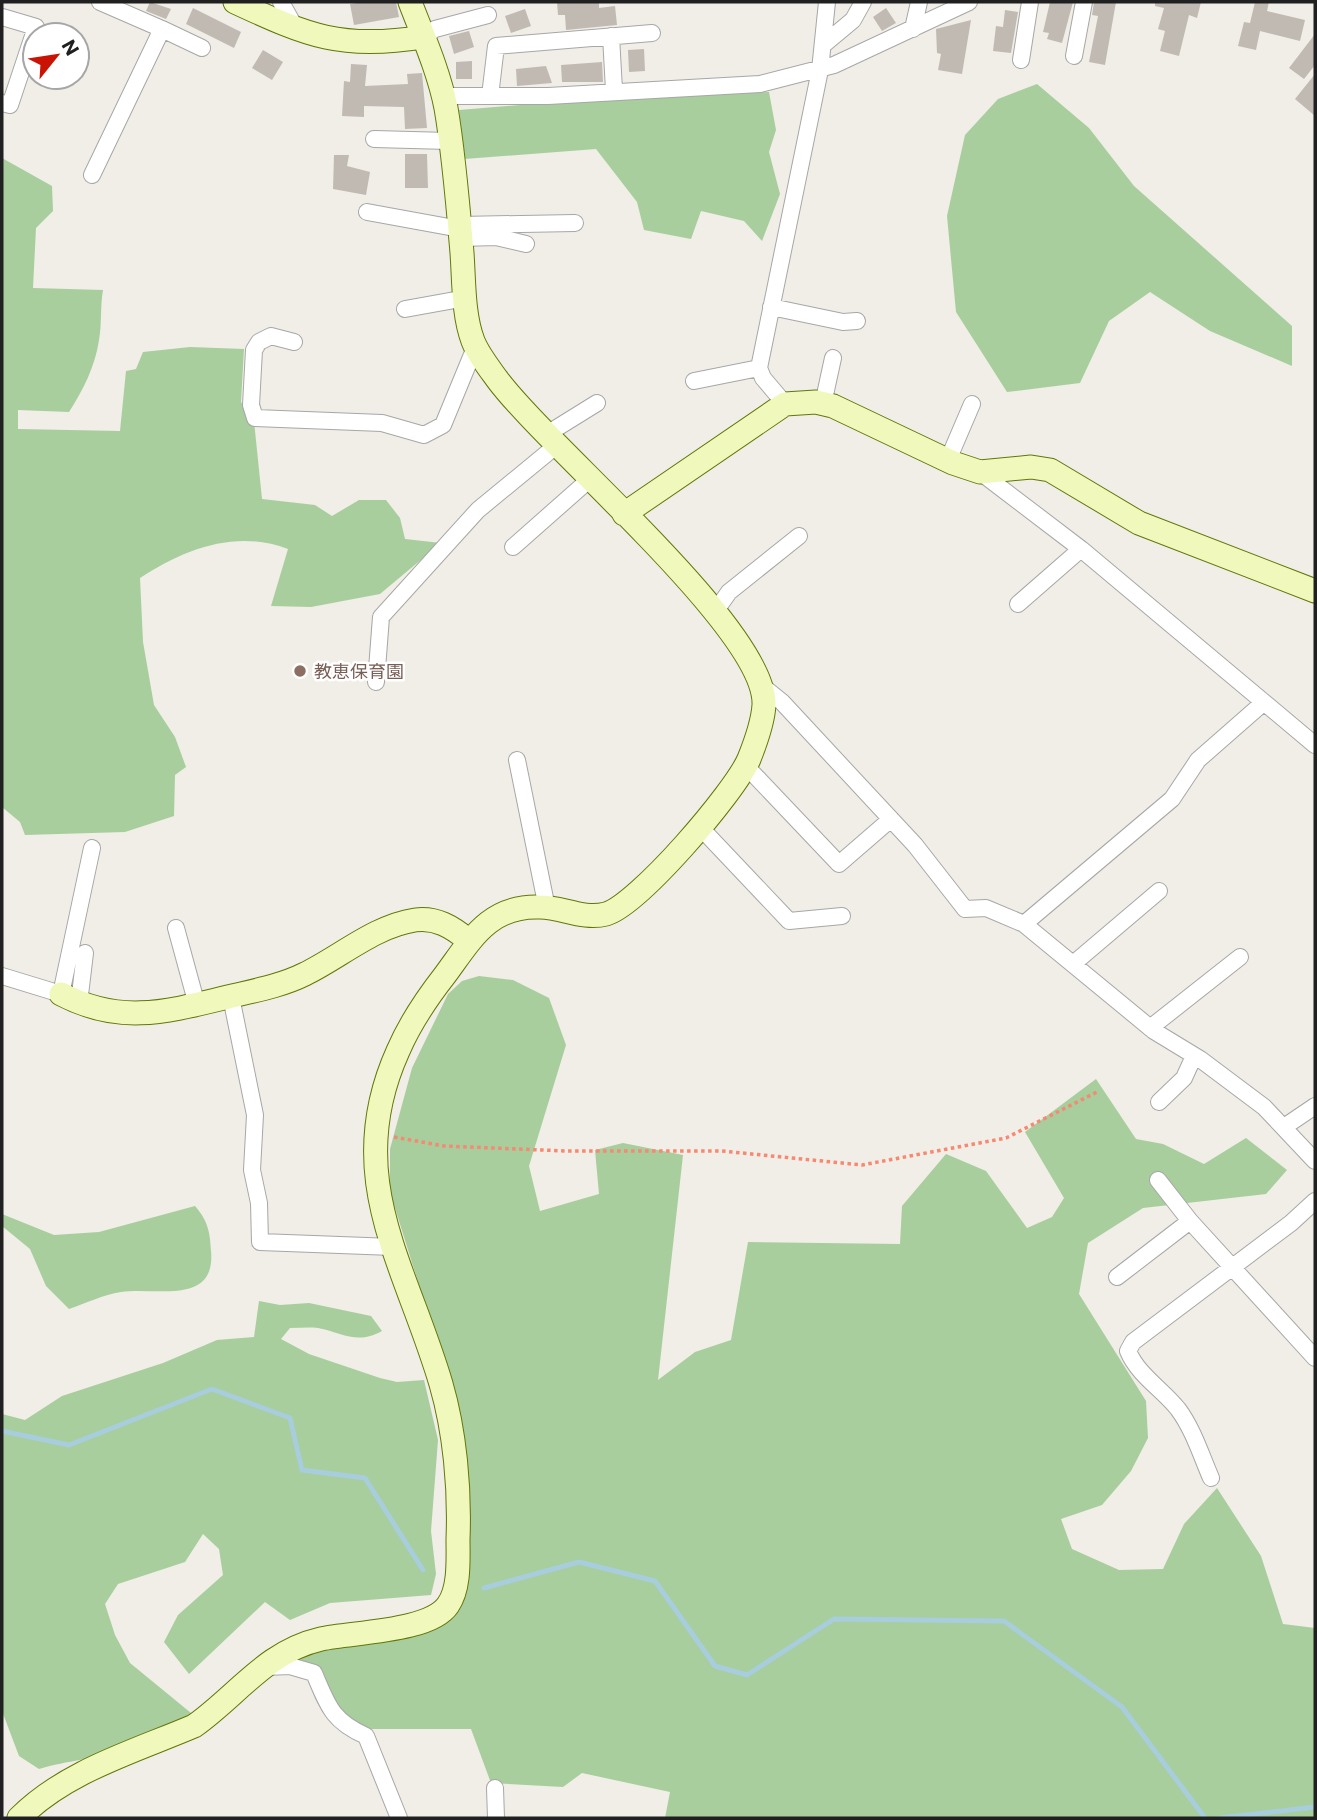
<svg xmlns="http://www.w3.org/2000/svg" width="1317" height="1820" font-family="Commissioner,'Noto Sans JP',sans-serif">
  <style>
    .forest { fill: #a7ce9c }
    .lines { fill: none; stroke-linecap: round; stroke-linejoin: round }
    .stream { stroke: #a8cddc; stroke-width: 5 }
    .building { fill: #c1bab3 }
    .street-casing { stroke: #a7a7a7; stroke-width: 18 }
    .secondary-casing { stroke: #627608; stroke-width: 25 }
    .path { stroke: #f78871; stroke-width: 3.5; stroke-dasharray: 3.5 3.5; stroke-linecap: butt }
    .street { stroke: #fff; stroke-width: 16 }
    .secondary { stroke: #f1f8bc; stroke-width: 23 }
    .education-dot { fill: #8d6e63; stroke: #fff; stroke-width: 2.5 }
    .labels { text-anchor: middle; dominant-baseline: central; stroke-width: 5; stroke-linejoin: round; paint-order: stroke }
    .education-label { font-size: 18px; fill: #785e54; stroke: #fff; text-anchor: start }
  </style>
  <rect width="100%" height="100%" fill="#f0eee6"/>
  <path class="forest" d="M1037,84L1089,128L1134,186L1292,326V366L1210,331L1150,292L1109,321L1080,383L1007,392L956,312L947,216L965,135L998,99Z
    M769,92L776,130L769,152L780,194L762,241L744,221L701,211L691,239L644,230L637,202L596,149L464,159L459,110L628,96Z
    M2,158L52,186L53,211L36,228L33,288L103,290C100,307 102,324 99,340C95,367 83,390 69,412L18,410V429L120,431L126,371L136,369L143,352L190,347L244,349L241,402L254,421L262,499L315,505L332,516L359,500H386L400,518L405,539L441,543L380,594L311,607L271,606L288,549C236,529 184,549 140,578L143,642L154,705L175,737L186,767L175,775L174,816L125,832L25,835L20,822L2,807Z
    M479,976L513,980L549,998L566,1045L529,1166L540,1211L599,1194L595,1150L623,1143L683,1155L658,1380L695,1352L731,1340L748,1242L900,1244L902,1206L946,1154L986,1171L1027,1228L1052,1217L1064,1198L1025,1132L1096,1079L1136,1139L1163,1144L1204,1164L1246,1138L1287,1170L1266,1194L1143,1208L1088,1243L1079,1294L1146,1401L1148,1438L1131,1471L1102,1505L1061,1519L1072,1549L1119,1570L1163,1569L1184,1524L1217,1488L1261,1556L1283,1624L1315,1628V1818H665L670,1792L582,1773L563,1787L491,1783L471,1729H357L323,1689L292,1660L300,1654L434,1628L457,1612L468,1575L447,1375L390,1192V1149L412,1068L448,994L462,981Z
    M195,1206C208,1221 210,1232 211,1251C216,1306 156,1287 121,1292C103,1295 86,1303 69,1309L46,1286L30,1249L2,1226V1214L54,1235L99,1232Z
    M259,1301L280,1305L309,1303L371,1316L382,1331C357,1345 343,1333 318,1328C309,1327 299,1328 290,1328L281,1339L309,1354L380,1378L397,1382L424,1380L438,1440L431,1531L436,1574L431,1595L330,1603L290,1620L265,1602L189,1674L164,1642L178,1615L223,1575L219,1549L203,1534L185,1562L118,1584L105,1604L115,1635L130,1663L191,1713C146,1761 97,1752 39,1769L19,1756L2,1711V1414L25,1420L62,1396L163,1363L217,1340L254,1337Z"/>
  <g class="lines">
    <path class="stream" d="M2,1431L69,1445L212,1389L290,1418L302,1470L365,1478L423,1570
      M484,1588L579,1562L655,1581L715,1666L747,1675L834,1619L1004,1621L1122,1707L1205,1818
      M1220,1818L1315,1807"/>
  </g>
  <path class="building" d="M150,2L171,9L166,19L146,11Z
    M364,2H396L399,17L354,25L350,4Z
    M557,2H599V8L615,6L617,25L566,30L565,15H558Z
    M1050,2H1073L1062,43L1047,39L1049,33L1043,32Z
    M1094,2H1116L1105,65L1089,62L1098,16L1092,15Z
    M1155,2H1201L1197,18L1189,15L1179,56L1160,51L1165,31L1158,29L1164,8L1155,6Z
    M1255,2H1269L1267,11L1305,20L1300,41L1260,31L1256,50L1238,46L1244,22L1250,23Z
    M193,8L241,32L234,48L186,24Z
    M886,8L896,23L882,31L873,17Z
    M525,9L531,26L511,33L505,16Z
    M1005,10L1018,12L1011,53L993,51L996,26L1003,27Z
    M971,20L962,74L938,70L941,54L937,53L936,29Z
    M469,31L474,47L454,54L449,36Z
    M1315,34V65L1304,79L1289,68Z
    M644,49L645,71L629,72L628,50Z
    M263,50L283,62L272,80L252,68Z
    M472,61V79H456V62Z
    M602,62L603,82H562L561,65Z
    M351,64L367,65L365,86L408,84L407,74L422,73L427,128L405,129L404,107L364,106V117L342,116L344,81L350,82Z
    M546,66L552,83L517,86L516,69Z
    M1315,74V116L1295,99Z
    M405,154H427L428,188H405Z
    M334,155H349L347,166L370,172L366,195L333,189Z"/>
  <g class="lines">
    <g class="street-casing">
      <path id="street" d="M281,2L296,29
        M2,17L36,27L10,105L2,103
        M162,29L202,48
        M913,29L919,2
        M611,36L614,90
        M423,37L435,29L488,15
        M823,45L853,20L863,2
        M1074,56L1084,2
        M1021,60L1030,2
        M443,96H548L760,84L834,65L969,2
        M490,96L496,46L652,33
        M374,139L449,141
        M92,175L162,29L100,2
        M367,212L460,229
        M459,225L575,223
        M461,238L496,237L526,244
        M771,307L843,322L857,321
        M405,309L466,298
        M294,342L271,336L259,342L254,350L251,405L255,418L382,423L424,435L443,425L476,345
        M694,381L759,368
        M785,404L763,378L759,368L820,70L827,2
        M823,404L833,358
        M547,434L597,403
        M948,460L972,404
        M980,472L1081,549L1315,745
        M513,547L590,479
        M1018,604L1081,549
        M714,613L729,592L799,536
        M376,682L381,617L478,510L557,445
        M761,685L782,702L915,845L965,909L986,908L1024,924L1154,1031L1200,1059L1264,1107L1315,1161
        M517,760L547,908
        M745,765L839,864L891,819
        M699,826L789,921L842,916
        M1024,924L1172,799L1198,760L1263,703
        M176,928L197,1005
        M1073,964L1159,891
        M2,976L61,994L92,848
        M231,997L255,1115L252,1170L259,1203L260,1242L393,1247
        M79,1003L85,953
        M1150,1028L1240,957
        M1159,1102L1184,1078L1194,1056
        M1284,1127L1315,1106
        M1158,1180L1190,1221L1315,1358
        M1117,1277L1190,1221
        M1211,1478C1201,1455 1193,1429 1178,1409C1162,1389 1138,1375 1128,1351L1133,1342L1291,1223L1315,1201
        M266,1667L290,1666L314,1673C328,1706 332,1721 366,1736L399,1818
        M495,1788L496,1818"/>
    </g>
    <g class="secondary-casing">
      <path id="secondary" d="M235,2C308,36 342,50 423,37
        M624,514L785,404L816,402L833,406L953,463L980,472L1031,467L1050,470L1139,523L1315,591
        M61,994C120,1025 166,1012 228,997C253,991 281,986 305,974C340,957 375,926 415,920C436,917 452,927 468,940
        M19,1818C66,1771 133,1752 194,1726C238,1695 265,1652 321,1639C352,1632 430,1632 448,1605C460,1588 458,1559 458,1539C460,1489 455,1432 441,1384C406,1265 341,1177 398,1051C410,1023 427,998 445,975C471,940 489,905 540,907C562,907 583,920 606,914C638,905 735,792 749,759C755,744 763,721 764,705C767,630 547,447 497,379C489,368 478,354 473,341C463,315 464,280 462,253C458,205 454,155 446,108C439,72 423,36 410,2"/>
    </g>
    <path class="path" d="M394,1137L444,1146L566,1151H722L862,1165L1006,1138L1097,1092"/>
    <use href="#street" class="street"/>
    <use href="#secondary" class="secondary"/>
  </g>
  <circle class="education-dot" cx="300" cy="671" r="7"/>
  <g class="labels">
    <g class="education-label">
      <text x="314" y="671">教恵保育園</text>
    </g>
  </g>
  <rect width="1317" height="1820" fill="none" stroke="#202020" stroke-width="7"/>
  <g transform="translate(56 56) rotate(60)"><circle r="33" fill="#ffffff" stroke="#a6a6a6" stroke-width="2"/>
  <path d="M0-5L12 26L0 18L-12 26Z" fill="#cb1305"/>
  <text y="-10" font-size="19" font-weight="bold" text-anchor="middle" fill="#202020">N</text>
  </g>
</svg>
